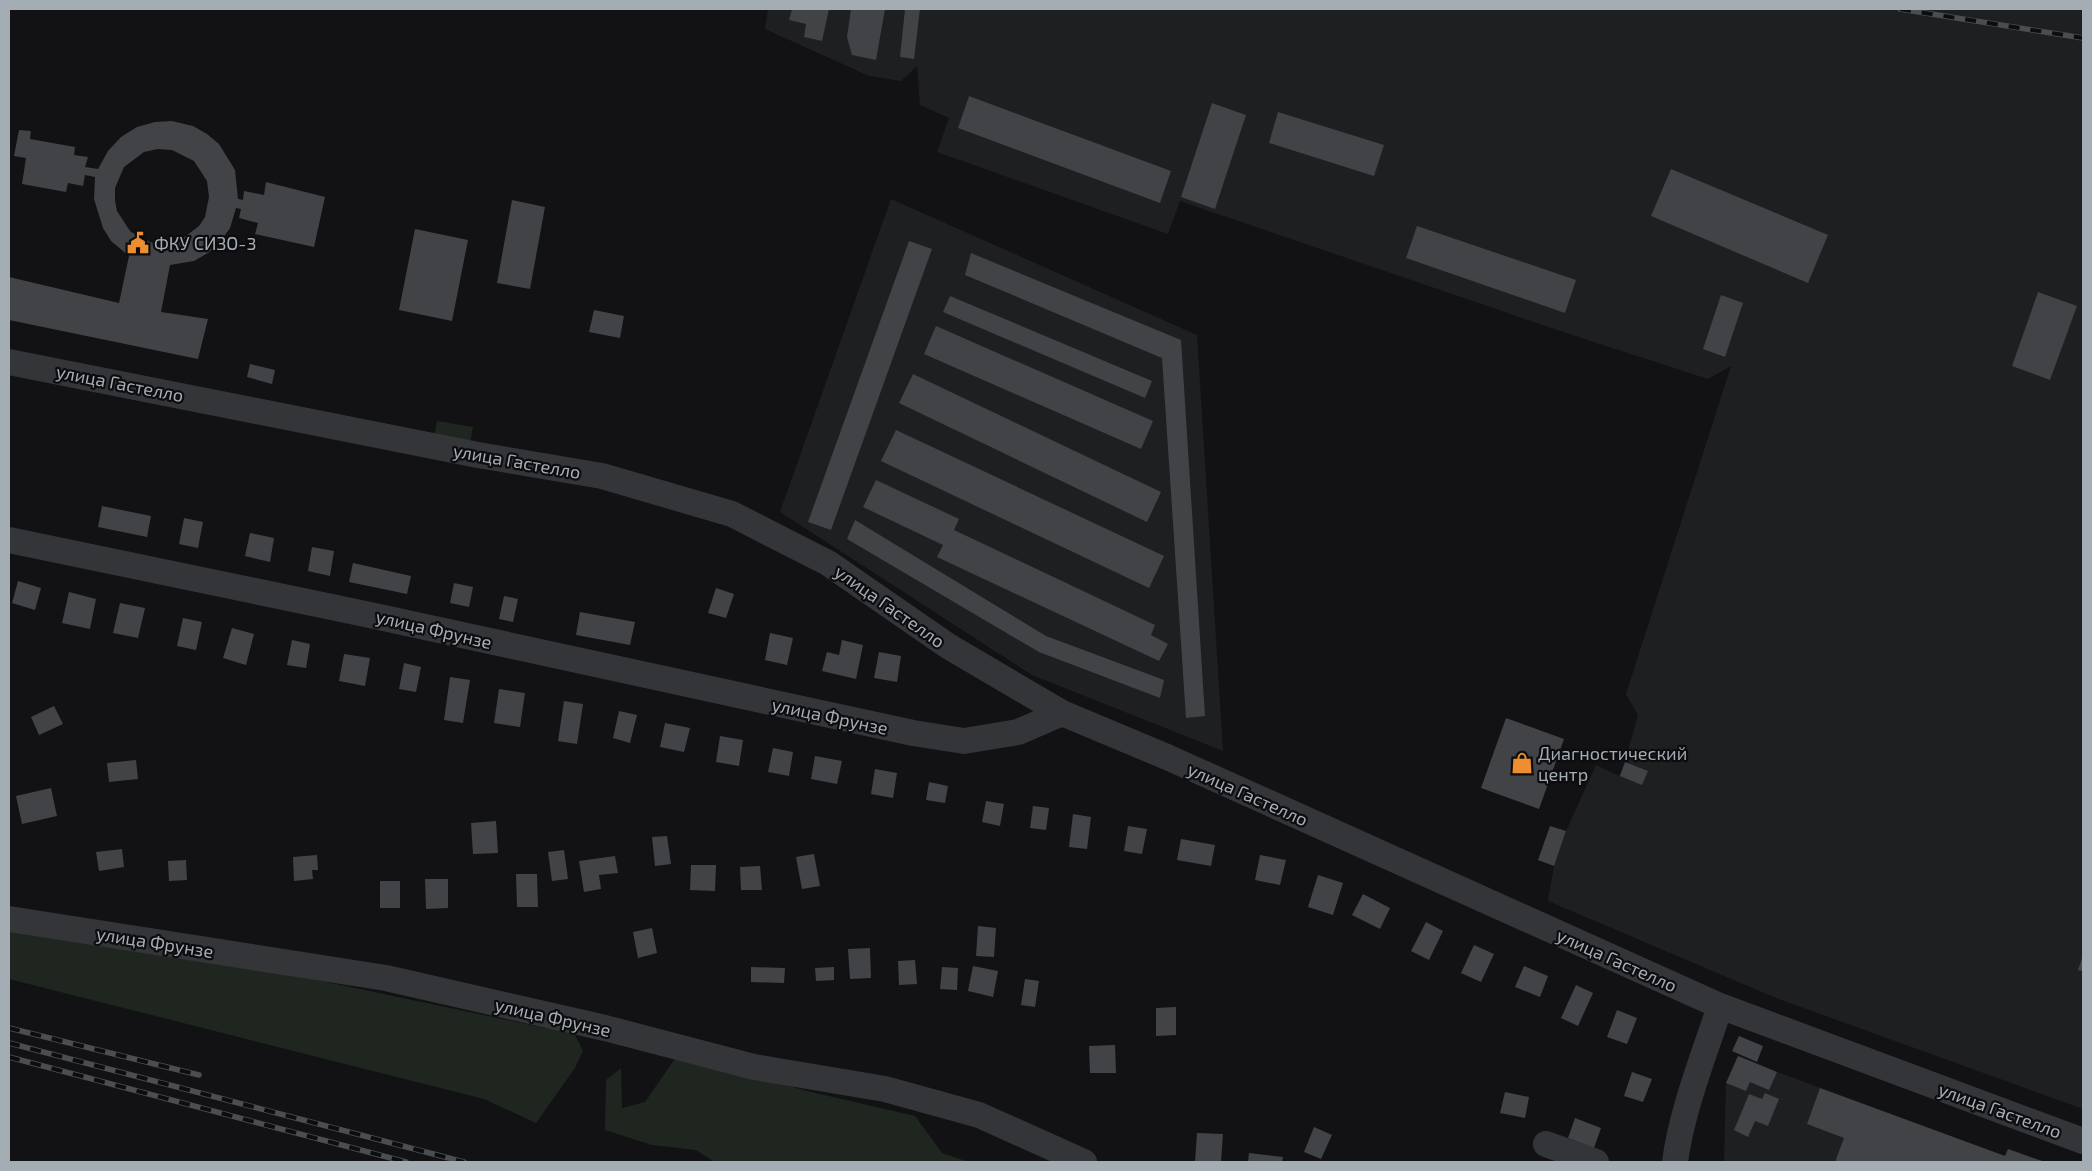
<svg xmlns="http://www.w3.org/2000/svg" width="2092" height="1171" font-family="'Exo 2',sans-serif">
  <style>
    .built { fill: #1e1f21 }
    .green { fill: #1f261f }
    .building { fill: #414347; fill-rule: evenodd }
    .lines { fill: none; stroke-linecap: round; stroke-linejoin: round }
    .minor { stroke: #333539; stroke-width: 26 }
    .rail-casing { stroke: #4a4d52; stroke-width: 5.5 }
    .rail { stroke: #0d0d0f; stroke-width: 4; stroke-dasharray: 11; stroke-linecap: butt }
    .labels { text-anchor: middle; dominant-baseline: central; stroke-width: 4.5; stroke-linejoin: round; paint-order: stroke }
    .poi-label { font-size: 18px; fill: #a4acb4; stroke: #0d0d0f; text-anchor: start }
    .street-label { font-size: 18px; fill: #a4acb4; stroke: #0d0d0f }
  </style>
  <rect width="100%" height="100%" fill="#121214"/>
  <path class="built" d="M768,9H2083V1109L1776,998L1548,901L1554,866L1566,831L1596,765L1619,776L1625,762L1638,715L1626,694L1731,366L1708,379L1566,333L1180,201L1168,234L937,152L949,118L920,105L917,66L901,81L869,76L765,29Z
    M891,199L1197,335L1223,751L1032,675L780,512Z
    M1738,1056L1777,1072L2005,1156L2008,1149L2045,1162H1724L1726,1083Z"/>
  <path class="green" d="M437,421L473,427L470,443L434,436Z
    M9,928L317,980L545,1028L572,1029L583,1051L575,1068L536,1123L484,1099L9,979Z
    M679,1053L803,1090L915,1116L942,1153L969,1162H715L696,1150L652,1145L605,1130L606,1080L621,1068L622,1108L645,1102Z"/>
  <path class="building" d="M792,9H829L822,41L804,37L806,24L789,20Z
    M851,9H885L876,60L852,55L847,37Z
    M905,9H920L914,59L900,57Z
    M969,96L1171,171L1160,203L958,128Z
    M1212,103L1246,115L1215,209L1181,197Z
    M1278,112L1384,145L1374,176L1269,143Z
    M172,121L193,126L207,134L219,144L235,170L238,199L243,200L244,191L264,195L266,182L325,197L314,247L255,234L258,223L239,218L241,209L236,208L230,228L220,242L208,253L194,261L170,265L161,312L208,319L198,359L9,320V277L119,303L129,256L111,241L103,228L94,199L95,177L85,175L83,186L68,183L66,192L22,184L26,158L14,156L19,130L31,131L30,139L75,147L74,155L88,157L85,167L98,169L108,151L121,137L137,127L155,122ZM158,149L172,150L194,161L207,181L209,197L205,217L199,226L182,239L168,243H153L140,238L130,231L117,211L115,201V188L124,167L144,152Z
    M1671,169L1828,235L1808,283L1651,216Z
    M512,200L545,207L530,289L497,283Z
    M1417,226L1576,280L1565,313L1406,258Z
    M415,229L468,240L452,321L399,310Z
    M909,241L932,249L831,530L808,522Z
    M971,253L1181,340L1205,716L1186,718L1162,358L965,275Z
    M2038,292L2077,306L2050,380L2012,366Z
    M1721,295L1743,303L1725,357L1703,349Z
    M950,296L1152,381L1145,398L943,312Z
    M594,310L624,316L620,338L589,332Z
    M936,326L1153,421L1141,449L924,354Z
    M250,364L275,370L272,384L247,377Z
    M913,374L1161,492L1147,522L899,403Z
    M896,430L1164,556L1149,588L881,461Z
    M876,480L959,519L954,530L1155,625L1151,635L1168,644L1159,661L937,557L943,545L863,507Z
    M102,506L151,516L147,537L98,527Z
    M184,518L203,522L198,548L179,544Z
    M855,520L1046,636L1164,680L1160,698L1039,652L847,539Z
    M250,533L274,538L270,562L245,556Z
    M312,547L334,551L330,576L308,571Z
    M353,563L411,576L407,594L349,582Z
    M18,581L41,588L35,610L12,603Z
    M454,583L473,587L469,607L450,603Z
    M716,588L734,594L726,618L708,613Z
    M69,592L96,599L90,629L62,623Z
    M504,596L518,599L513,622L499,619Z
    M120,603L145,608L138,638L113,633Z
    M580,612L635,622L630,645L576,635Z
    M183,618L202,622L196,650L177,646Z
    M232,628L254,634L246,665L223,658Z
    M770,633L793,638L787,665L765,660Z
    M292,640L310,644L306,668L287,665Z
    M842,640L863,645L856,679L822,671L827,652L839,655Z
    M879,652L901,656L897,682L874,678Z
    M344,654L370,658L365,686L339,681Z
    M404,663L421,667L416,692L399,689Z
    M450,677L470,680L463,723L444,720Z
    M499,689L525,693L520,727L494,723Z
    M564,701L583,704L577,744L558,741Z
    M54,706L63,724L39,735L31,717Z
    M619,711L637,715L630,743L613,738Z
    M1506,718L1564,739L1539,809L1481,788Z
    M665,723L690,728L684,752L660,747Z
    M720,736L743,740L739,766L716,762Z
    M773,748L793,752L789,776L768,772Z
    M815,756L842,761L837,784L811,779Z
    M136,760L138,779L109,782L107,763Z
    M1625,762L1648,771L1642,785L1620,776Z
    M875,769L897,773L893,798L871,794Z
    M929,782L948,786L945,803L926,800Z
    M51,788L57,816L22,824L16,796Z
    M986,801L1004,804L1000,826L982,822Z
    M1033,806L1049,808L1046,830L1030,828Z
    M1073,814L1091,817L1087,849L1069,847Z
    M496,821L498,853L473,854L471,823Z
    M1128,826L1147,829L1142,854L1124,851Z
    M1550,826L1566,831L1554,866L1538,860Z
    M667,836L671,864L655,866L652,837Z
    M1181,839L1215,845L1211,866L1177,860Z
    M122,849L124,867L99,871L96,852Z
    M564,850L568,879L552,881L548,852Z
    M814,854L820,886L802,889L796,857Z
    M317,855L318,870H312L313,879L294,881L293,857Z
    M1260,855L1286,860L1280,885L1255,880Z
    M615,856L618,873L599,875L601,889L584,892L579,861Z
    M186,860L187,880L169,881L168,861Z
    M691,865H716L715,891L690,890Z
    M760,866L762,890H741L740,867Z
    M516,874H537L538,907H517Z
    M1318,875L1343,883L1333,915L1308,907Z
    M425,879H448V908L426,909Z
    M380,881H400V908H380Z
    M1363,894L1390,908L1380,929L1352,915Z
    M1426,922L1443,931L1429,960L1411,951Z
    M978,926L996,928L994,957L976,956Z
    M652,928L657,953L638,958L633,932Z
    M1474,945L1494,954L1481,982L1461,973Z
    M870,948L871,978L850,979L848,949Z
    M2083,955V971L2078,970Z
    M915,960L917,984L899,985L898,961Z
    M973,966L998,971L993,997L968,991Z
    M1524,966L1548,976L1540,997L1515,987Z
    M751,967L785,968L784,983L751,982Z
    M834,967V980L816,981L815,968Z
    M942,967L958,968L957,990L940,989Z
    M1025,979L1039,981L1035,1007L1021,1005Z
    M1576,985L1593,993L1578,1026L1561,1018Z
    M1176,1007V1035L1156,1036V1008Z
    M1617,1010L1637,1018L1627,1044L1607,1037Z
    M1739,1036L1763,1046L1757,1062L1732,1051Z
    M1115,1045L1116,1073H1090L1089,1046Z
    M1738,1056L1777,1072L1769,1090L1750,1082L1746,1091L1726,1083Z
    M1632,1072L1652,1079L1643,1102L1624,1096Z
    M1820,1088L2005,1156L2008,1149L2045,1162H1835L1844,1138L1807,1124Z
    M1505,1092L1529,1097L1525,1118L1500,1113Z
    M1765,1093L1779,1099L1768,1126L1755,1121L1748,1137L1734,1130L1749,1094L1762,1099Z
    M1575,1118L1601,1128L1594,1148L1568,1138Z
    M1314,1127L1332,1135L1321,1159L1304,1152Z
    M1197,1133L1223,1134L1221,1162H1195Z
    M1249,1153L1283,1157L1282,1162H1248Z"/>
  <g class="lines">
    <path class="minor" d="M9,362L478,455L602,476L732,514L828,563L948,646L1062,713L1167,757L1720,1006L2083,1141
      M9,540L370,615L913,733L964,741L1018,732L1062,713
      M9,919L386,978L605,1028L754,1067L885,1089L979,1115L1084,1162
      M1546,1144L1596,1162
      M1675,1162C1682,1109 1704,1056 1720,1006"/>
    <g class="rail-casing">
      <path id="rail" d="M1900,9L2083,38
        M9,1028L199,1075
        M9,1043L464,1162
        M9,1057L406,1162"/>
    </g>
    <use href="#rail" class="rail"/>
  </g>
  <defs>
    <g id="civic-bare" transform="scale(1.725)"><path d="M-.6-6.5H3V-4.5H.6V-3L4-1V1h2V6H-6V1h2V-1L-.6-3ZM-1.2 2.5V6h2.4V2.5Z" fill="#ed8e31" stroke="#0d0d0f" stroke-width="2.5" paint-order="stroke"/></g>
    <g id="shop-bare" transform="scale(1.725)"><path d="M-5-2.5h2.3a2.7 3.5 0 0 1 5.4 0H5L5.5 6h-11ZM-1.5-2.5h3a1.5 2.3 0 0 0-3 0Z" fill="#ed8e31" stroke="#0d0d0f" stroke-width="2.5" paint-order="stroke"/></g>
  </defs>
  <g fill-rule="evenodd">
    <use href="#civic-bare" x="138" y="243"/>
    <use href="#shop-bare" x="1522" y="763"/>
  </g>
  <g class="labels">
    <g class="poi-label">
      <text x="154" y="243">ФКУ СИЗО-3</text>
      <text x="1538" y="753">Диагностический<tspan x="1538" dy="21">центр</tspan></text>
    </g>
    <g class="street-label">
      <text transform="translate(120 383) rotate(11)">улица Гастелло</text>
      <text transform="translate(517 461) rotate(10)">улица Гастелло</text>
      <text transform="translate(890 606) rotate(35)">улица Гастелло</text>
      <text transform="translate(434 629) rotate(13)">улица Фрунзе</text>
      <text transform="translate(830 716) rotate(12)">улица Фрунзе</text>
      <text transform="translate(1248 794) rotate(24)">улица Гастелло</text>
      <text transform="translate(155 942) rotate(9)">улица Фрунзе</text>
      <text transform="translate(1617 960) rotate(24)">улица Гастелло</text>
      <text transform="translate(553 1017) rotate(13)">улица Фрунзе</text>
      <text transform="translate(2000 1110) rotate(20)">улица Гастелло</text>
    </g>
  </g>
  <rect width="2092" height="1171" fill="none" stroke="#a4acb4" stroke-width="20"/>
</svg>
